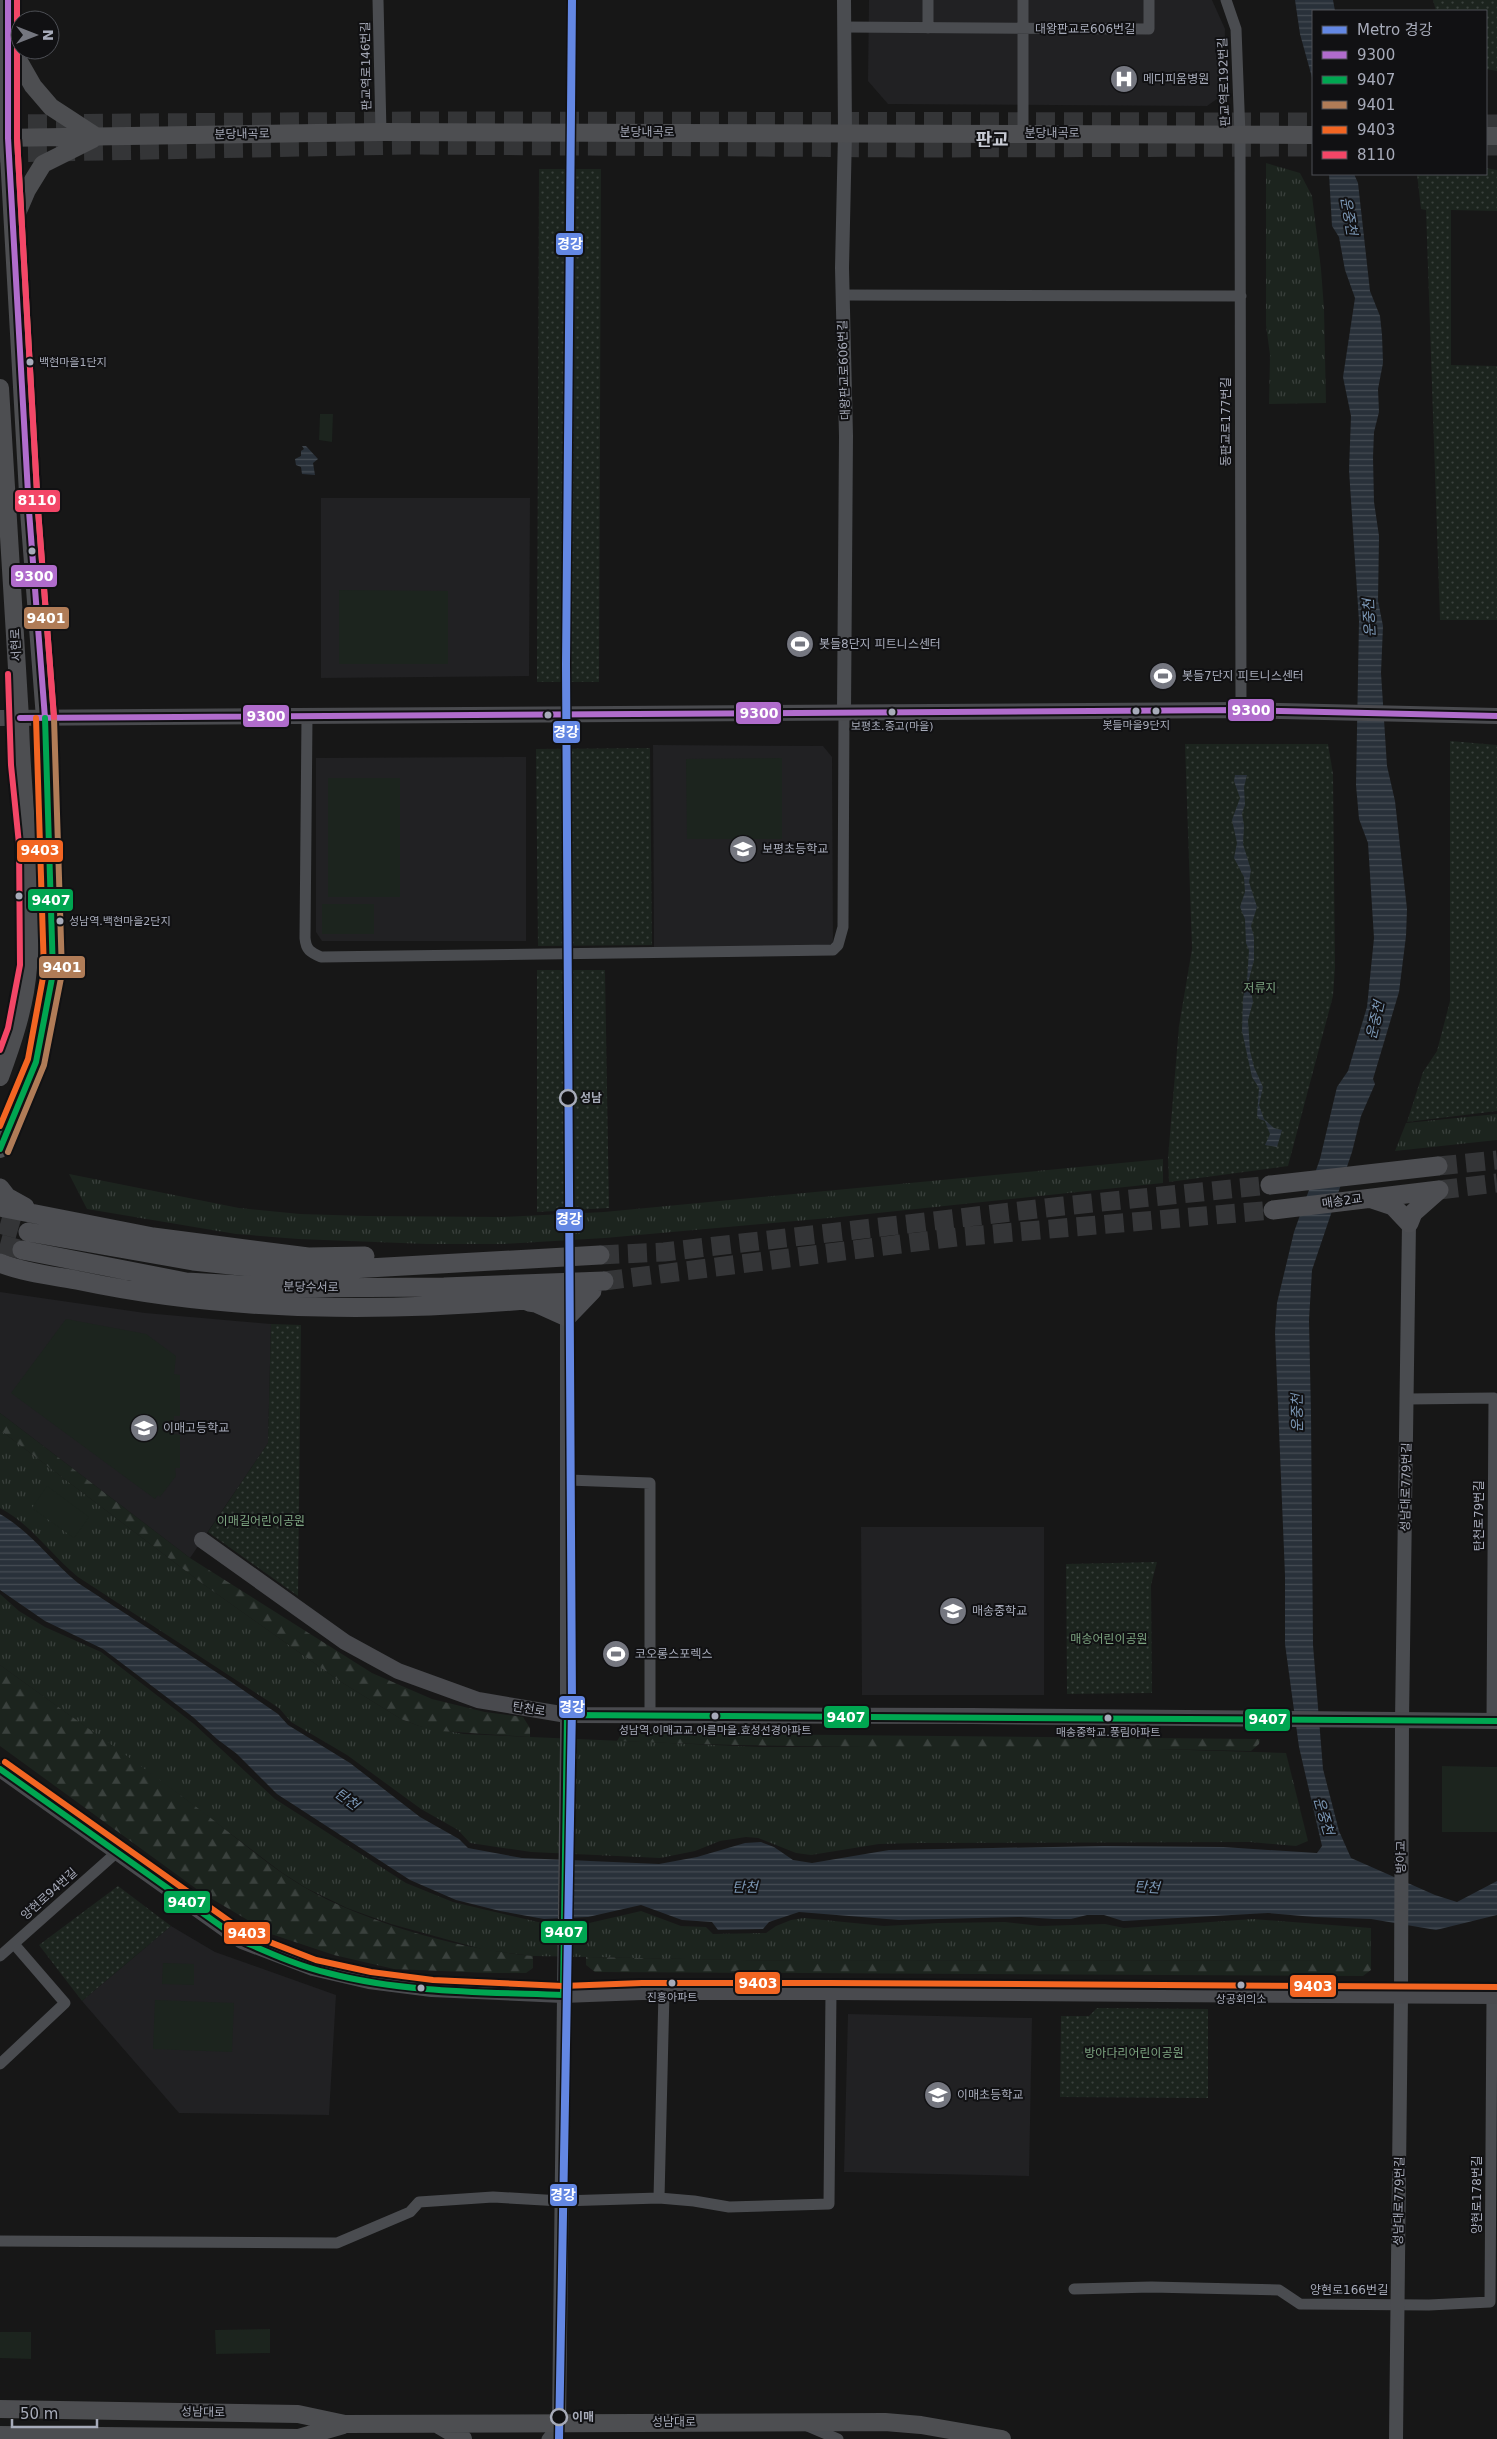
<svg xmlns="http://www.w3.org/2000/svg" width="1497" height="2439" font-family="'DejaVu Sans','Noto Sans KR',sans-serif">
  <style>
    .built { fill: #212123 }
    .grass { fill: url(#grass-tufts) }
    .forest { fill: url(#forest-firs) }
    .park { fill: url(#park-dots) }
    .pitch { fill: #1c241e }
    .water { fill: url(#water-rules) }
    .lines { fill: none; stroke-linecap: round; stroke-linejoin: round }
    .trunk-tunnel { stroke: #343537; stroke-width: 19; stroke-dasharray: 19 9; stroke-linecap: butt }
    .minor { stroke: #4a4c50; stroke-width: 11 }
    .tertiary { stroke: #4a4c50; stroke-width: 14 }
    .secondary { stroke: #494a4e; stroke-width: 16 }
    .primary { stroke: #4d4e51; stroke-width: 18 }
    .trunk { stroke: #4d4e52; stroke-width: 19 }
    .bus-1-casing { stroke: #111113; stroke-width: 10 }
    .bus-2-casing { stroke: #111113; stroke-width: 10 }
    .bus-3-casing { stroke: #111113; stroke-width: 10 }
    .bus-4-casing { stroke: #111113; stroke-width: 10 }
    .bus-5-casing { stroke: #111113; stroke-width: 10 }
    .bus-1 { stroke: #b06ccc; stroke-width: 6 }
    .bus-2 { stroke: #00a651; stroke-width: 6 }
    .bus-3 { stroke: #b07c57; stroke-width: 6 }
    .bus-4 { stroke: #f26522; stroke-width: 6 }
    .bus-5 { stroke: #f34667; stroke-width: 6 }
    .metro-1-casing { stroke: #111113; stroke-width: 11 }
    .metro-1 { stroke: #6387e3; stroke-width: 8 }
    .bus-dot { fill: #a7abb9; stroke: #111113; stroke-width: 2 }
    .stop-dot { fill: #111113; stroke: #a7abb9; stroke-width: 2.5 }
    .labels { text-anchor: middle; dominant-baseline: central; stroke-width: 4; stroke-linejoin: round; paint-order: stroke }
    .bus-label { font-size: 11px; fill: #a7abb9; stroke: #111113 }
    .street-label { font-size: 12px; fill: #a7abb9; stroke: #111113 }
    .poi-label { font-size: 12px; fill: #a7abb9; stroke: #111113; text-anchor: start }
    .park-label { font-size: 12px; fill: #7da581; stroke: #111113 }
    .stop-label { font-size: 12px; font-weight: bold; fill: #a7abb9; stroke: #111113; text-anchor: start }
    .water-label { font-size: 14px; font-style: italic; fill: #7c98b6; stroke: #111113 }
    .district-label { font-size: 18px; font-weight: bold; fill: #c8cbd4; stroke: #111113 }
    .line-badge { stroke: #111113; stroke-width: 2 }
    .badge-label { font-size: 14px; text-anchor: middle; font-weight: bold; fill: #fff }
  </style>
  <defs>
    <pattern id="grass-tufts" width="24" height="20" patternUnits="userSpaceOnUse" patternTransform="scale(1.25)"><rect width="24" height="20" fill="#1c241e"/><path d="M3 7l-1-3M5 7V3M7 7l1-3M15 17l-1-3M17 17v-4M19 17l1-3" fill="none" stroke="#3a413d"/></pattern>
    <pattern id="forest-firs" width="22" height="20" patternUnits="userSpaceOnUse" patternTransform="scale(1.25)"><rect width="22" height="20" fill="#1c241e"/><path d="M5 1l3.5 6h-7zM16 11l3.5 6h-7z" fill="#3a413d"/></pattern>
    <pattern id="park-dots" width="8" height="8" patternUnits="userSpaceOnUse" patternTransform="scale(1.25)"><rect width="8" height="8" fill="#1c241e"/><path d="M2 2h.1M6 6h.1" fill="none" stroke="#3a413d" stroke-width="1.8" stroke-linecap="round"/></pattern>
    <pattern id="water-rules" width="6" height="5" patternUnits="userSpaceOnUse" patternTransform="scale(1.25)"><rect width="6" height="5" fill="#29313a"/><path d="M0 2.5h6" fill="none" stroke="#454c54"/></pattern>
  </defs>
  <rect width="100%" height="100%" fill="#171717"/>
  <path class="built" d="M869,0H1212L1225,29L1224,94L1207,106L888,104L868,81Z
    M321,498H530L529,676L321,678Z
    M653,745L823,746L832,757L833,942L827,947L654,950Z
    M526,757V941H322L316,932V758Z
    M0,1292L145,1313L271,1324L268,1443L190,1558L0,1413Z
    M861,1527H1044V1695H862Z
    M171,1926L215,1952L336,1995L329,2115L179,2113L82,2001Z
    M848,2014L1032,2018L1029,2176L844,2172Z"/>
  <path class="grass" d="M1266,163L1300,173L1312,196L1321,269L1324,309L1326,403L1269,404L1270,355L1266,325Z
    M1497,1114V1140L1395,1151L1406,1123Z
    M1163,1159V1183L840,1217L605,1238L503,1244H427L298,1239L236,1234L87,1209L69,1174L239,1208L300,1214L366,1216L502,1217L604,1212Z
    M0,1430L203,1584L338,1680L401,1719L419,1726L464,1734L761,1747H1089L1286,1753L1308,1841L1296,1846L1250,1842L920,1843L879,1844L811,1855L796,1853L758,1838L746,1837L720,1841L695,1851L660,1858L531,1852L470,1843L458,1830L421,1809L347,1755L291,1722L279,1708L78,1577C51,1555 31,1524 0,1508Z
    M0,1594L19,1611L45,1627L101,1652L194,1724L275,1799L406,1883L453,1902L538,1922L585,1924L641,1911L681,1926L706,1927L713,1934L766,1933L776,1926L791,1920L804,1918L884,1926L939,1923L1005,1922L1040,1926L1105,1924L1124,1928L1253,1919L1371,1928V1960L796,1961L533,1956L485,1950L391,1924L347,1908L306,1888L281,1872L184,1798L0,1665Z"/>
  <path class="forest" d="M0,1413L190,1558L372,1673L432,1699L485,1712L523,1717L530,1728V1737L440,1731L419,1726L401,1719L338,1680L203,1584L0,1430Z
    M0,1665C66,1713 134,1760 199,1809C240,1840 279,1876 326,1899C390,1929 462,1949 533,1956V1968L526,1973H488L394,1969L334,1955L271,1934L202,1893L0,1746Z
    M622,1733L1260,1739L1259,1744L1251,1751C1039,1746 828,1750 617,1741Z
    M586,1957L796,1961L1371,1960V1970L1363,1976L595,1972L586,1965Z"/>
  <path class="park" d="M1433,0H1497V71L1486,69V11H1436Z
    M1486,168L1497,170V211L1451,210V365L1497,366V620H1440L1426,210L1421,209L1417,174H1486Z
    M539,169H601L599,682H537Z
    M1450,741L1497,745V1111L1407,1122L1423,1072L1437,1051L1450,1001Z
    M1185,744H1328L1333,774L1335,967L1333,996L1288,1166L1169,1182L1168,1158L1179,1026L1192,949Z
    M650,748L652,945L538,946L536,749Z
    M537,970H605L609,1208L537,1212Z
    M271,1324L301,1325L298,1596L208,1532L268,1443Z
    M1157,1562L1151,1585L1152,1693L1067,1694L1066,1564Z
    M118,1886L171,1926L82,2001L39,1945Z
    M1097,2008L1208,2009V2098L1060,2097L1061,2016H1089Z"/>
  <path class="pitch" d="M320,414H333L332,442L319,440Z
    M339,590L448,591V664H339Z
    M782,758V839H687L686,759Z
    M328,778H400V897H328Z
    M322,904H374V934H322Z
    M66,1319L146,1334L176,1356L174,1374L180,1375V1416H174V1434L180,1435V1468H175L176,1476L160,1497L158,1495L155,1499L11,1393Z
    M47,1486L89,1517L74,1538L32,1508Z
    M1442,1766L1497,1767V1832H1442Z
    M163,1963L194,1964V1985L162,1984Z
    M155,2000L234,2003L232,2052L153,2049Z
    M270,2329V2353L216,2354L215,2330Z
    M0,2332H31V2359L0,2358Z"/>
  <path class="water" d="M1295,0H1333L1335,11H1313V81L1300,34Z
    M1329,174H1354L1358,183L1370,291L1380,316L1382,335L1383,363L1378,389L1379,412L1374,432L1373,457L1374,502L1379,536L1378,601L1383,626L1381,673L1387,766L1395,801L1407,909L1406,936L1399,992L1373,1079L1375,1084L1361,1116L1352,1152L1312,1270L1309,1320L1311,1415L1313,1645L1323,1769L1339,1831L1351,1858L1435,1895L1457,1902L1497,1881V1915L1436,1930L1371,1919L1314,1917L1268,1913L1123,1921L1104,1915H1087L1071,1919H1054L1021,1917L899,1920L799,1912L769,1922L763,1929L718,1930L712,1922L682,1920L641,1905L588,1917L544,1919L500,1911L456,1900L410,1880L277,1794L237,1754L217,1739L193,1717L103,1649L45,1621L0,1590V1514C31,1532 51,1561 78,1583L230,1681L278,1714L288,1725L350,1763L420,1817L459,1839L468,1848L522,1858L659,1864L697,1857L745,1843L761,1842L774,1847L793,1860L812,1863L889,1850L1104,1846L1223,1847L1317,1853L1322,1846L1299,1747L1285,1644V1575L1275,1332L1277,1303L1294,1232L1320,1159L1337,1087L1348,1071L1367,1007L1374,938L1368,843L1359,819L1356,785L1359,621L1349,470L1351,416L1343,377L1355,298L1345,270L1339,237L1332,226Z
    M302,446H306L318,459L313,463L315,475L302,474L301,467L296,465L295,459L301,456V451L304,449Z
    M1235,775H1247L1244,787L1245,805L1242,813L1244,826L1243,844L1251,870L1249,882L1257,907L1251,926L1254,937V960L1249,979L1253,1002L1248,1020L1250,1051L1254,1067L1263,1087L1259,1105L1264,1119L1274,1128L1282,1130L1277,1147L1265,1145L1270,1134L1265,1121L1259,1119L1257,1115L1259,1088L1252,1077L1242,1031L1243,998L1247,981L1249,950L1246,943L1245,919L1240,907L1245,892L1244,877L1234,858L1237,843L1232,820L1240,798L1234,781Z"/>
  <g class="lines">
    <path class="trunk-tunnel" d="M0,124L413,121L1313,122
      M1486,124H1497
      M1486,146H1497
      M0,153L407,145L922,148L1313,147
      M1438,1166L1497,1160
      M1439,1190L1497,1183
      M0,1224L28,1232
      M0,1244L22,1250
      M600,1255L664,1252L1063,1206L1270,1185
      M604,1281L957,1237L1273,1210"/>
    <path class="minor" d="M378,0L381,132
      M1023,0V133
      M1226,0L1236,29L1240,135L1241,710
      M844,27L1149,29V0
      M928,28V0
      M843,295L1241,296
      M307,717L305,938C306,950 310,952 321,957L833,950L838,945L843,927L844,712
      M1408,1399L1494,1398L1492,1721
      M568,1480L650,1483V1715
      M0,1956L116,1853
      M0,2064L65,2003L14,1944
      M659,2198L664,1992
      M0,2241L337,2243L410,2212L419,2202L493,2197L561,2201L659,2198L694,2201L729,2207L829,2204L831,1992
      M1074,2289L1151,2287L1279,2290L1300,2304L1429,2305L1490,2302L1492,1996
      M805,2425L838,2439
      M547,2439L559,2423"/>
    <path class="tertiary" d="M844,712L846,436L842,268L845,133L844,0
      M559,2423L567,1741V1317
      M1396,2439L1401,1995L1402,1721L1409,1223"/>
    <path class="secondary" d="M0,718L1241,710L1497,716
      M202,1540L345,1642L398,1671L478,1700L567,1715L972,1716L1497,1721
      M0,1769L242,1941L313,1968L369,1981L432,1989L563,1995L642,1992H831L1497,1996"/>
    <path class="primary" d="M9,44L33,86L51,107L97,137
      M1486,136H1497
      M0,138L381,132L1313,135
      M15,218L27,190L43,164L93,139
      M0,388L20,718C21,801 36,885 28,968C25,1006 13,1042 0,1077
      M0,1149L36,1062L53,973L50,825L45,718L29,511L8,138V0
      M0,2409L298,2414L345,2424L885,2422L921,2425L1002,2439
      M437,2424L463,2439
      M0,2435L299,2438L343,2425"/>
    <path class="trunk" d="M1270,1185L1438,1166
      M0,1188L7,1197L25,1207
      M1372,1199L1393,1206L1409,1223L1413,1213L1439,1190
      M0,1207L153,1237L308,1257L365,1256
      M1273,1210L1439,1190
      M28,1232L193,1261L297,1272L600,1255
      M22,1250L186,1282L294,1288L444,1287L604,1281
      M0,1263C25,1273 55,1276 81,1281C247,1316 421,1312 588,1294
      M529,1302L536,1303L567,1317L592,1291"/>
    <g class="bus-1-casing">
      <path id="bus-1" d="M8,0V138L29,511L45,718
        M20,718L1241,710L1497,716"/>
    </g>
    <g class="bus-2-casing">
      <path id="bus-2" d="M0,1149L36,1062L53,973L45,718
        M0,1769L242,1941C270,1953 298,1966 328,1973C404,1993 485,1992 563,1995L567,1715L1497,1721"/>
    </g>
    <g class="bus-3-casing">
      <path id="bus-3" d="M8,1152L44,1065L62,973L54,718L38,510L17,138V0"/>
    </g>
    <g class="bus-4-casing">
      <path id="bus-4" d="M0,1126L28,1059L44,972L36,718
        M5,1762L246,1933L316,1960L371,1972L433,1980L563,1986L642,1983H831L1497,1987"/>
    </g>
    <g class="bus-5-casing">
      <path id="bus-5" d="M17,0V138L38,510L54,717
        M0,1050L8,1028L20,965L19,844L11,765L8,674"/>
    </g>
    <use href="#bus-1" class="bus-1"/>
    <use href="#bus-2" class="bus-2"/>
    <use href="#bus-3" class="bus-3"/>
    <use href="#bus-4" class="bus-4"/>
    <use href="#bus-5" class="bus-5"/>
    <g class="metro-1-casing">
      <path id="metro-1" d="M559,2439L572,1707L566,664L572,0"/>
    </g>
    <use href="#metro-1" class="metro-1"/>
  </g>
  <defs>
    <g id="hospital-disc" transform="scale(1.4375)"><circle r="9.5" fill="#757780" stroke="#111113"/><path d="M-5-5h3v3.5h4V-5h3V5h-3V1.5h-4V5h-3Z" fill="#fff"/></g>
    <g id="stadium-disc" transform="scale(1.4375)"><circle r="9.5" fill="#757780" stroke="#111113"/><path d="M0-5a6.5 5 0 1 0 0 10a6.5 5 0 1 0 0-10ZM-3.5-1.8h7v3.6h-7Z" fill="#fff"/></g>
    <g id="school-disc" transform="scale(1.4375)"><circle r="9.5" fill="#757780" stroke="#111113"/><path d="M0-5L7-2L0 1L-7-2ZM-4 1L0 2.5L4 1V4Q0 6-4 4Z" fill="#fff"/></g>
  </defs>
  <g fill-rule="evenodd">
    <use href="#hospital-disc" x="1124" y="79"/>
    <use href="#stadium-disc" x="800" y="644"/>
    <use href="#stadium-disc" x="1163" y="676"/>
    <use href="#school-disc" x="743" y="849"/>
    <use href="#school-disc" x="144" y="1428"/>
    <use href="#school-disc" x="953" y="1611"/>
    <use href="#stadium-disc" x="616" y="1654"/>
    <use href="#school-disc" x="938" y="2095"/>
  </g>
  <g class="bus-dot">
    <circle cx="30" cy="362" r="4.5"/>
    <circle cx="32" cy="551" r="4.5"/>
    <circle cx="1136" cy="711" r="4.5"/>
    <circle cx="1156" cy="711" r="4.5"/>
    <circle cx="892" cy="712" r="4.5"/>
    <circle cx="548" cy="715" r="4.5"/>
    <circle cx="19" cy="896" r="4.5"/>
    <circle cx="60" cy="921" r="4.5"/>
    <circle cx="715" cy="1716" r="4.5"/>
    <circle cx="1108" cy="1718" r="4.5"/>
    <circle cx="672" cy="1983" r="4.5"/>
    <circle cx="1241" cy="1985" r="4.5"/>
    <circle cx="421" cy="1988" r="4.5"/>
  </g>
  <g class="stop-dot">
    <circle cx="568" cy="1098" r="8"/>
    <circle cx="559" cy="2417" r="8"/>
  </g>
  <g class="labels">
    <g class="bus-label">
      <text x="39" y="362" text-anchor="start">백현마을1단지</text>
      <text x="1136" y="725">봇들마을9단지</text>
      <text x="892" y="726">보평초.중고(마을)</text>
      <text x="69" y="921" text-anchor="start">성남역.백현마을2단지</text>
      <text x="715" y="1730">성남역.이매고교.아름마을.효성선경아파트</text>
      <text x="1108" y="1732">매송중학교.풍림아파트</text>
      <text x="672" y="1997">진흥아파트</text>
      <text x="1241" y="1999">상공회의소</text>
    </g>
    <g class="street-label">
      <text x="1085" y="29">대왕판교로606번길</text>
      <text transform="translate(366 66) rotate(-91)">판교역로146번길</text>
      <text transform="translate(1224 82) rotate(-92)">판교역로192번길</text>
      <text x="647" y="132">분당내곡로</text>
      <text x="1052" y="133">분당내곡로</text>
      <text transform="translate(242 134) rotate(-1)">분당내곡로</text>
      <text transform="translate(844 370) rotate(-92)">대왕판교로606번길</text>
      <text transform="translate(1226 422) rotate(-90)">동판교로177번길</text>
      <text transform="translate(16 645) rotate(-93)">서현로</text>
      <text transform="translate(1342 1201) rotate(-8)">매송2교</text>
      <text transform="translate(311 1287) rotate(1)">분당수서로</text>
      <text transform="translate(1406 1487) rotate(-89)">성남대로779번길</text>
      <text transform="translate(1479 1516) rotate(-90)">탄천로79번길</text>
      <text transform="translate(529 1709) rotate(9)">탄천로</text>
      <text transform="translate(1401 1857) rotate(-90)">방아교</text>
      <text transform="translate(49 1894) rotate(-42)">양현로94번길</text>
      <text transform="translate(1477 2195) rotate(-90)">양현로178번길</text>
      <text transform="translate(1399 2201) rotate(-89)">성남대로779번길</text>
      <text x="1349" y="2290">양현로166번길</text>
      <text transform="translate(203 2412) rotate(1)">성남대로</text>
      <text x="674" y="2422">성남대로</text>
    </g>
    <g class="poi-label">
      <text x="1143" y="79">메디피움병원</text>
      <text x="819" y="644">봇들8단지 피트니스센터</text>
      <text x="1182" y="676">봇들7단지 피트니스센터</text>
      <text x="762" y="849">보평초등학교</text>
      <text x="163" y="1428">이매고등학교</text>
      <text x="972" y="1611">매송중학교</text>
      <text x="635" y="1654">코오롱스포렉스</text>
      <text x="957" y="2095">이매초등학교</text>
    </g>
    <g class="park-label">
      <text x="1260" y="988">저류지</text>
      <text x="261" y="1521">이매길어린이공원</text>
      <text x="1109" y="1639">매송어린이공원</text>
      <text x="1134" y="2053">방아다리어린이공원</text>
    </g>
    <g class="stop-label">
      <text x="580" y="1098">성남</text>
      <text x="572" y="2417">이매</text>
    </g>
    <g class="water-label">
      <text transform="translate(1349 216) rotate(80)">운중천</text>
      <text transform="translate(1369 618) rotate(-93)">운중천</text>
      <text transform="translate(1375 1020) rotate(-77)">운중천</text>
      <text transform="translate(1297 1413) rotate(-91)">운중천</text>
      <text transform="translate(347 1799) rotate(36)">탄천</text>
      <text transform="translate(1324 1816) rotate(74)">운중천</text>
      <text x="745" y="1887">탄천</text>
      <text transform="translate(1147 1887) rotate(3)">탄천</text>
    </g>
    <g class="district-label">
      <text x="992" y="139">판교</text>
    </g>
  </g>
  <g class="line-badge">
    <rect x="555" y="232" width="29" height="24" rx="5" fill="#6387e3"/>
    <rect x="14" y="489" width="47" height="24" rx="5" fill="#f34667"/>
    <rect x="10" y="564" width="48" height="24" rx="5" fill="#b06ccc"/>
    <rect x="23" y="606" width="47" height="24" rx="5" fill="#b07c57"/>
    <rect x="1227" y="698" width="48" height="24" rx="5" fill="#b06ccc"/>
    <rect x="735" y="701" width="47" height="24" rx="5" fill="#b06ccc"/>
    <rect x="242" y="704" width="48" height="24" rx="5" fill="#b06ccc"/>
    <rect x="552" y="720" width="29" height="24" rx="5" fill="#6387e3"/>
    <rect x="16" y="839" width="48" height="24" rx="5" fill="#f26522"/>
    <rect x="27" y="888" width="47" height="24" rx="5" fill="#00a651"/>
    <rect x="38" y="955" width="48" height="24" rx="5" fill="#b07c57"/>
    <rect x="555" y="1208" width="29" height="24" rx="5" fill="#6387e3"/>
    <rect x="558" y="1695" width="28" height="24" rx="5" fill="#6387e3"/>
    <rect x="823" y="1705" width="47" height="24" rx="5" fill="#00a651"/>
    <rect x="1244" y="1708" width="47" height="24" rx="5" fill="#00a651"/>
    <rect x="163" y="1890" width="48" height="24" rx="5" fill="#00a651"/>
    <rect x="540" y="1920" width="48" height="24" rx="5" fill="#00a651"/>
    <rect x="223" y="1921" width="48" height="24" rx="5" fill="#f26522"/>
    <rect x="734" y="1971" width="47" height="24" rx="5" fill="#f26522"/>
    <rect x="1289" y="1974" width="48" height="24" rx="5" fill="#f26522"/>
    <rect x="549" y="2183" width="29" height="24" rx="5" fill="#6387e3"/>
  </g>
  <g class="badge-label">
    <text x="570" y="249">경강</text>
    <text x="37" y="505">8110</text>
    <text x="34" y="581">9300</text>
    <text x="46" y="623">9401</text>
    <text x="1251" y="715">9300</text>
    <text x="759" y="718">9300</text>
    <text x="266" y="721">9300</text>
    <text x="566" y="737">경강</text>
    <text x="40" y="855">9403</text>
    <text x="51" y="905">9407</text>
    <text x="62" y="972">9401</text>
    <text x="569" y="1224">경강</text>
    <text x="572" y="1712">경강</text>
    <text x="846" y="1722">9407</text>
    <text x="1268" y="1724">9407</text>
    <text x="187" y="1907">9407</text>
    <text x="564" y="1937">9407</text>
    <text x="247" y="1938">9403</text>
    <text x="758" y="1988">9403</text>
    <text x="1313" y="1991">9403</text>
    <text x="563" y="2200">경강</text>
  </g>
  <rect x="1312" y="10" width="175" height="165" fill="#111113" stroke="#4d4f55"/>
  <rect x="1322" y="26" width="25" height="8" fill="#6387e3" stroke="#4d4f55"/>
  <text x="1357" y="35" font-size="15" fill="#a7abb9">Metro 경강</text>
  <rect x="1322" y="51" width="25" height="8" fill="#b06ccc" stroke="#4d4f55"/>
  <text x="1357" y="60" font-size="15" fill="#a7abb9">9300</text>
  <rect x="1322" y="76" width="25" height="8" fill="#00a651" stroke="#4d4f55"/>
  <text x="1357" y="85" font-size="15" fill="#a7abb9">9407</text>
  <rect x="1322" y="101" width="25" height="8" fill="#b07c57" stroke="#4d4f55"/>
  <text x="1357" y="110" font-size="15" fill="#a7abb9">9401</text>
  <rect x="1322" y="126" width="25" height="8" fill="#f26522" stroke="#4d4f55"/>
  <text x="1357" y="135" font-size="15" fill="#a7abb9">9403</text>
  <rect x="1322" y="151" width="25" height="8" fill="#f34667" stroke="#4d4f55"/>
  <text x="1357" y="160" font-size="15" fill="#a7abb9">8110</text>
  <g transform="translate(35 35) rotate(90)"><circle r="24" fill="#111113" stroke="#4d4f55"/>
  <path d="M0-4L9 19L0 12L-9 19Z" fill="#757780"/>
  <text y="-8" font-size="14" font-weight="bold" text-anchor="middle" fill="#a7abb9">N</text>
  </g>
  <path d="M12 2419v8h85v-8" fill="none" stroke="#a7abb9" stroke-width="2.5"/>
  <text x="20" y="2419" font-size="15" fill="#a7abb9" stroke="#111113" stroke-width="4" paint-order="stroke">50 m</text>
</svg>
